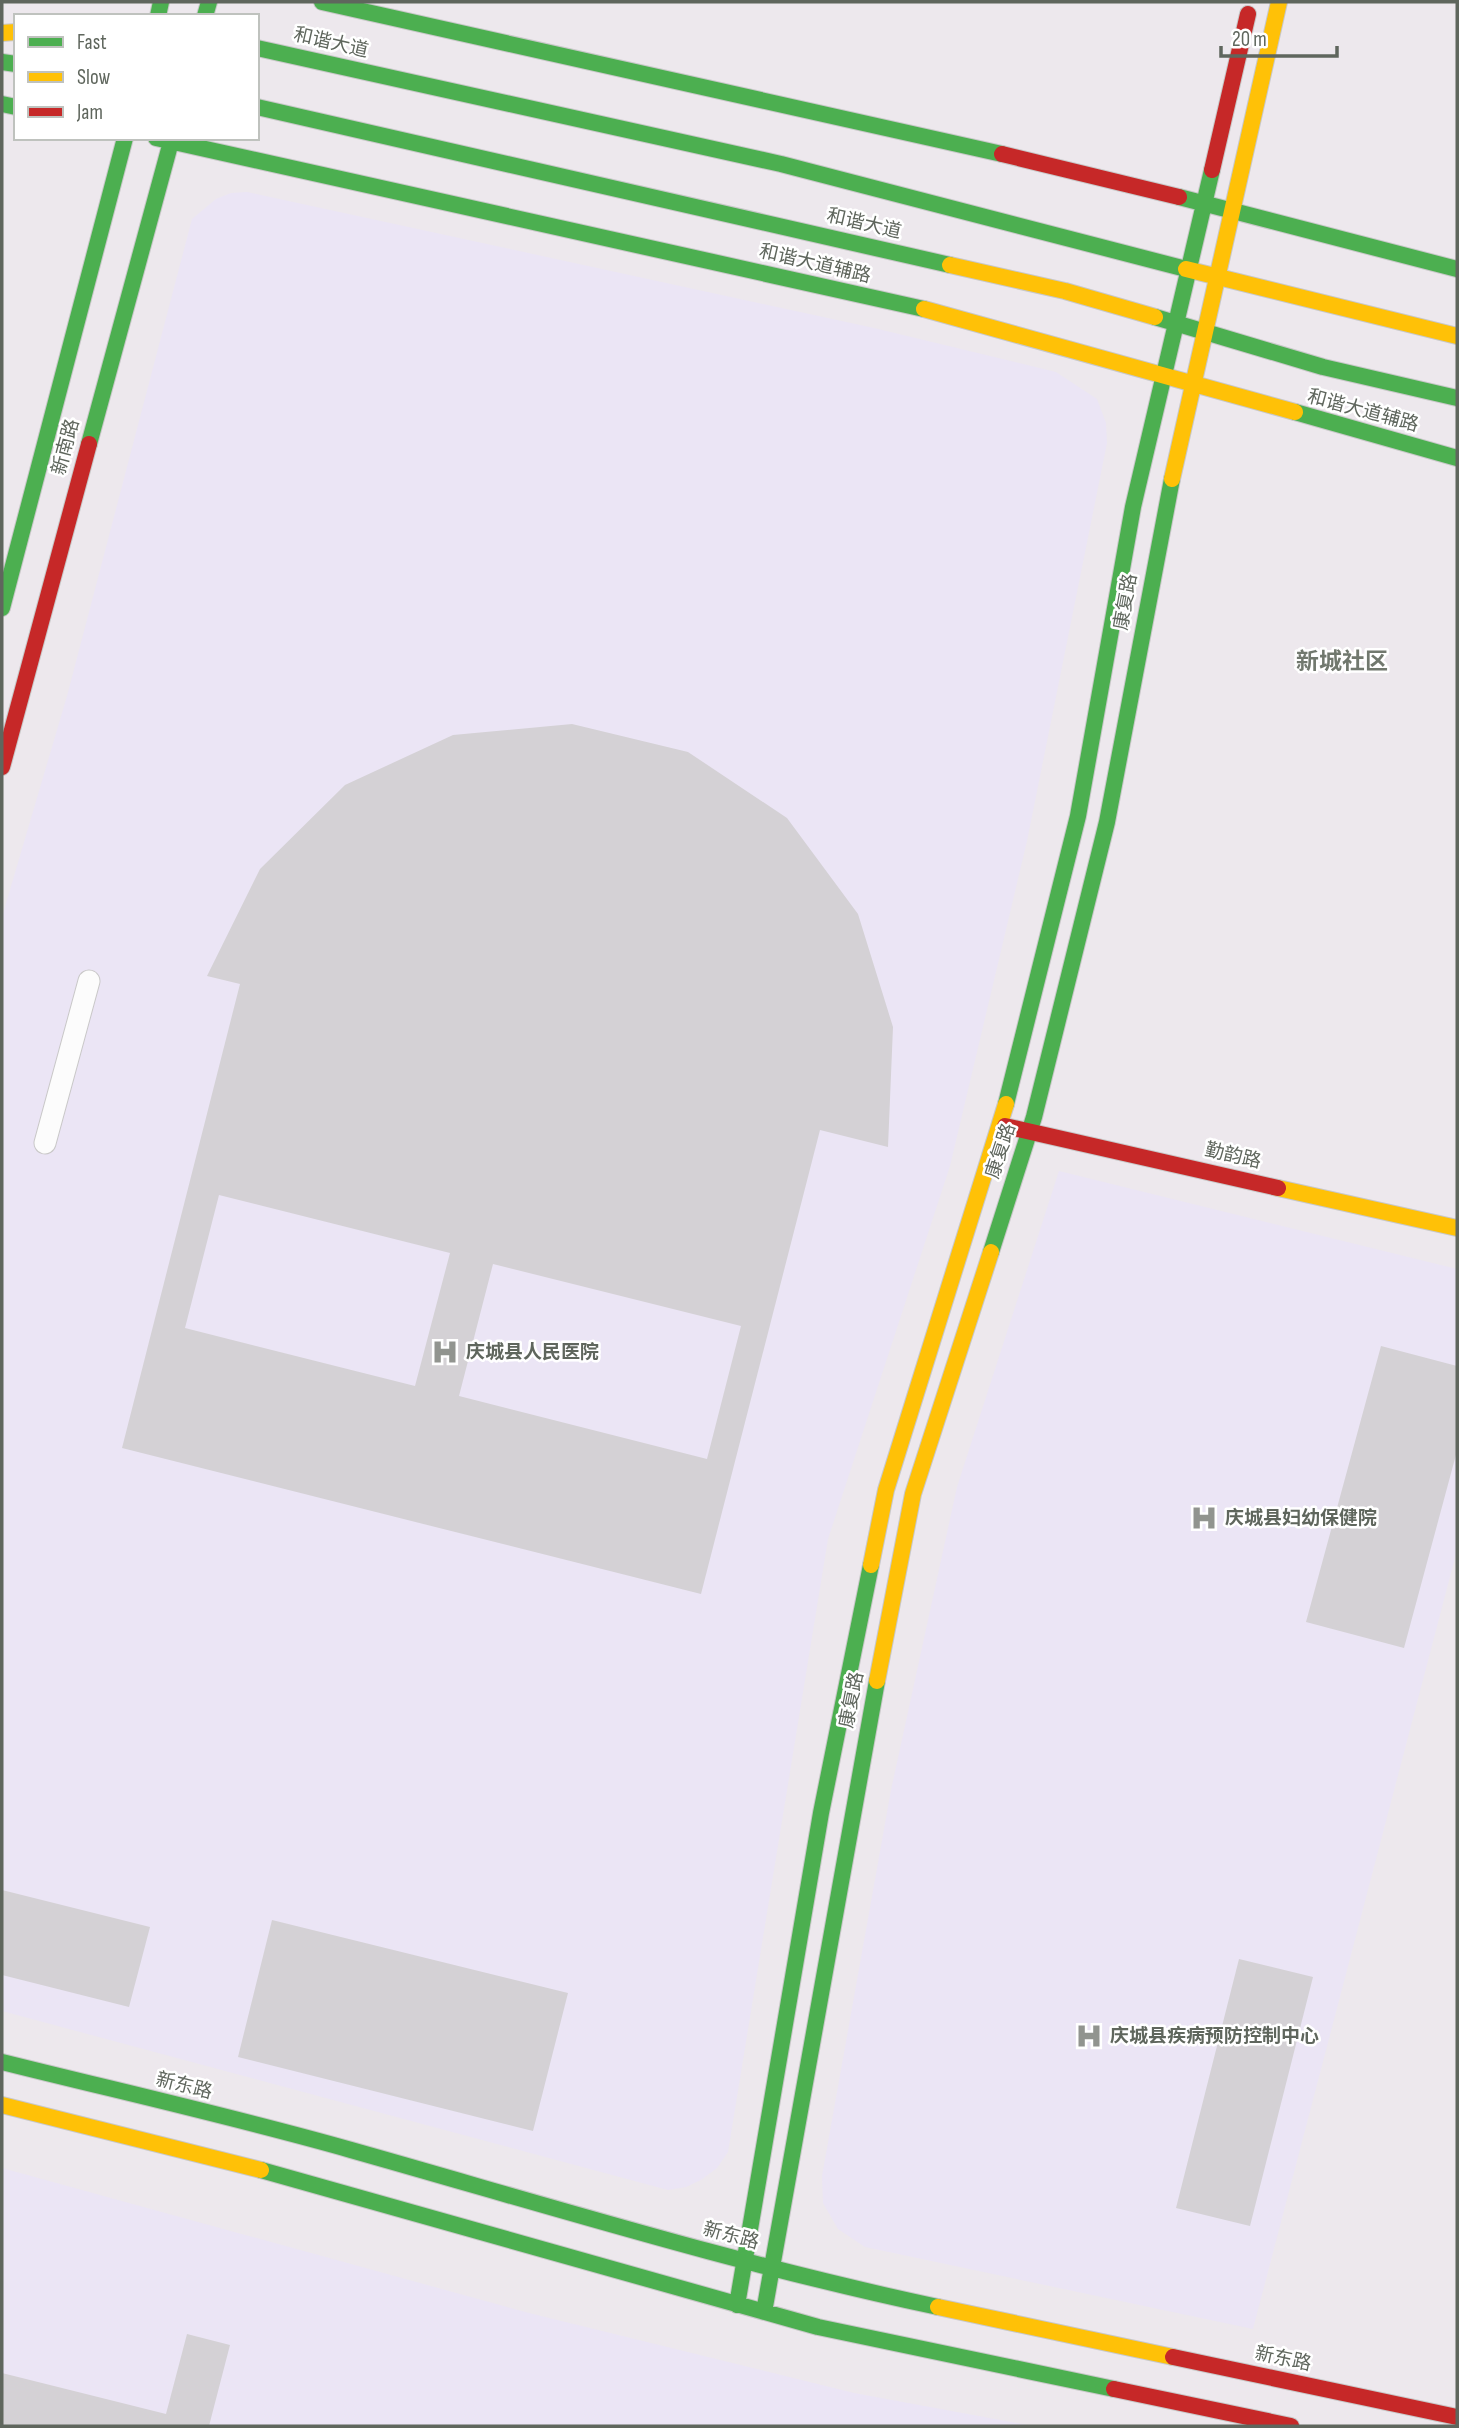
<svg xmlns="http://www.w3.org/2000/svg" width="1459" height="2428" font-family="'Sofia Sans Condensed','Noto Sans SC',sans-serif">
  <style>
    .medical { fill: #ebe5f5 }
    .building { fill: #d4d1d5; fill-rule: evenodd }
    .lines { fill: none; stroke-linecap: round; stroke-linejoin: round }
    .lane-casing { stroke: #c9c8c8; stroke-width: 23 }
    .fast-casing { stroke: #c8c8c8; stroke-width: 18 }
    .slow-casing { stroke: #c8c8c8; stroke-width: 18 }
    .jam-casing { stroke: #c8c8c8; stroke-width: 18 }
    .lane { stroke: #fcfcfc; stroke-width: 21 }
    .fast { stroke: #4caf50; stroke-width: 16 }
    .slow { stroke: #ffc107; stroke-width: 16 }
    .jam { stroke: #c62828; stroke-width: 16 }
    .labels { text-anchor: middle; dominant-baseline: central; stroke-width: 5; stroke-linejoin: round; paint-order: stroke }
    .street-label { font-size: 19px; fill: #5f665d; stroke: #fff }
    .poi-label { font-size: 19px; font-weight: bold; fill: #5f665d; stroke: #fff; text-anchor: start }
    .quarter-label { font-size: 23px; font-weight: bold; fill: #71786e; stroke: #fff }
  </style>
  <rect width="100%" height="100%" fill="#ede8ed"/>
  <path class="medical" d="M247,192L874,328L1056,372L1097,399L1106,423L1107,443L1027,841L950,1166L828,1539L728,2152L717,2168L701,2180L686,2187L668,2190L2,2011V917L67,696L192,219L216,199L231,193Z
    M1059,1171L1457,1269V1550L1253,2329L865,2247L838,2229L823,2203L822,2176L891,1790L957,1487Z
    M2,2168L529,2313L854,2393L1033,2426H2Z"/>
  <path class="building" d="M572,724L688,752L787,818L858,914L893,1027L888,1147L820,1130L701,1594L122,1448L240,984L207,976L260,869L345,785L453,735ZM219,1195L450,1253L415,1386L185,1328ZM493,1264L741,1326L707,1459L459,1396Z
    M1381,1346L1457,1366V1451L1404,1648L1306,1622Z
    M2,1890L150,1927L129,2007L2,1975Z
    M272,1920L568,1993L533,2131L238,2057Z
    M1239,1959L1313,1977L1250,2226L1176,2208Z
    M187,2334L230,2345L209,2426H2V2373L166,2414Z"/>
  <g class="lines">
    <g class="lane-casing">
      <path id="lane" d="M45,1143L89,981"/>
    </g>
    <g class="fast-casing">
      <path id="fast" d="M322,2L1002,154
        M158,16L161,2
        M205,16L209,2
        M257,48L781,164L1186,269
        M2,62L16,64
        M2,104L16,107
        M257,107L950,265
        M156,138L924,309
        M1179,197L1457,269
        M1155,317L1323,367L1457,398
        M1295,412L1457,458
        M89,444L172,138
        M2,608L125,138
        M1006,1104L1078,816L1133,507L1212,170
        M991,1252L1034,1117L1107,822L1172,479
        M2,2062C118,2091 235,2117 351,2150C546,2205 739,2265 938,2307
        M261,2170L818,2327L1114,2389
        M737,2305L821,1813L871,1565
        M764,2312L877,1681"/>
    </g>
    <g class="slow-casing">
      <path id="slow" d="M2,33L16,32
        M950,265L1065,291L1155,317
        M1186,269L1457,336
        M924,309L1295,412
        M1172,479L1279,2
        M1278,1188L1457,1228
        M871,1565L886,1490L1006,1104
        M877,1681L913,1494L991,1252
        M2,2105L261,2170
        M938,2307L1173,2357"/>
    </g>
    <g class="jam-casing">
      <path id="jam" d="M1002,154L1179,197
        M1212,170L1248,14
        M2,767L89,444
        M1005,1126L1278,1188
        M1173,2357L1457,2417
        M1114,2389L1291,2426"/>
    </g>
    <use href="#lane" class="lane"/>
    <use href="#fast" class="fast"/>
    <use href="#slow" class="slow"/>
    <use href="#jam" class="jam"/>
  </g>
  <defs>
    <g id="hospital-bare" transform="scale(2.1)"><path d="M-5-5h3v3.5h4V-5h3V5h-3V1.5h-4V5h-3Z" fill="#91948f" stroke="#fff" stroke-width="2.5" paint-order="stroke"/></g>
  </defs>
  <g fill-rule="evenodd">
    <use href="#hospital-bare" x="445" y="1352"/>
    <use href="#hospital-bare" x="1204" y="1518"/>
    <use href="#hospital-bare" x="1089" y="2036"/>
  </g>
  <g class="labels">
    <g class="street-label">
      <text transform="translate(331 43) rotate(13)">和谐大道</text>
      <text transform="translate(864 224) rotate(13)">和谐大道</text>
      <text transform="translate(815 264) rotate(13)">和谐大道辅路</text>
      <text transform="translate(1363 411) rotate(15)">和谐大道辅路</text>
      <text transform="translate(66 447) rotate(-75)">新南路</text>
      <text transform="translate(1126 602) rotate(-80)">康复路</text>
      <text transform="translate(1001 1151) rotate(-72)">康复路</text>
      <text transform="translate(1233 1156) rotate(13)">勤韵路</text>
      <text transform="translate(852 1700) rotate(-79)">康复路</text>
      <text transform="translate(184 2086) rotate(14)">新东路</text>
      <text transform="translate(731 2236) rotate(15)">新东路</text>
      <text transform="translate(1283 2359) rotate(12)">新东路</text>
    </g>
    <g class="poi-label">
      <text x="466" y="1352">庆城县人民医院</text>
      <text x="1225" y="1518">庆城县妇幼保健院</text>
      <text x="1110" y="2036">庆城县疾病预防控制中心</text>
    </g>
    <g class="quarter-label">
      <text x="1342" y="662">新城社区</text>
    </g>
  </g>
  <rect width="1459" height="2428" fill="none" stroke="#5f665d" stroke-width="7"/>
  <rect x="14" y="14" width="245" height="126" fill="#ffffff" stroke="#bfc2be" stroke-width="2"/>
  <rect x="28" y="37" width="35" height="10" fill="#4caf50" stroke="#bfc2be" stroke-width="2"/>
  <text x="77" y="49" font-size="21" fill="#5f665d">Fast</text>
  <rect x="28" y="72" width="35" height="10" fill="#ffc107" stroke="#bfc2be" stroke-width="2"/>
  <text x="77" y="84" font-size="21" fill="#5f665d">Slow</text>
  <rect x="28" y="107" width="35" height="10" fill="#c62828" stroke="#bfc2be" stroke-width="2"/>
  <text x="77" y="119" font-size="21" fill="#5f665d">Jam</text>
  <path d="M1221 46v10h116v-10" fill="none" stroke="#5f665d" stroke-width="3.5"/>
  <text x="1232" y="46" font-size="21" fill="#5f665d" stroke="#ffffff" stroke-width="5" paint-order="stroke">20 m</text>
</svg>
